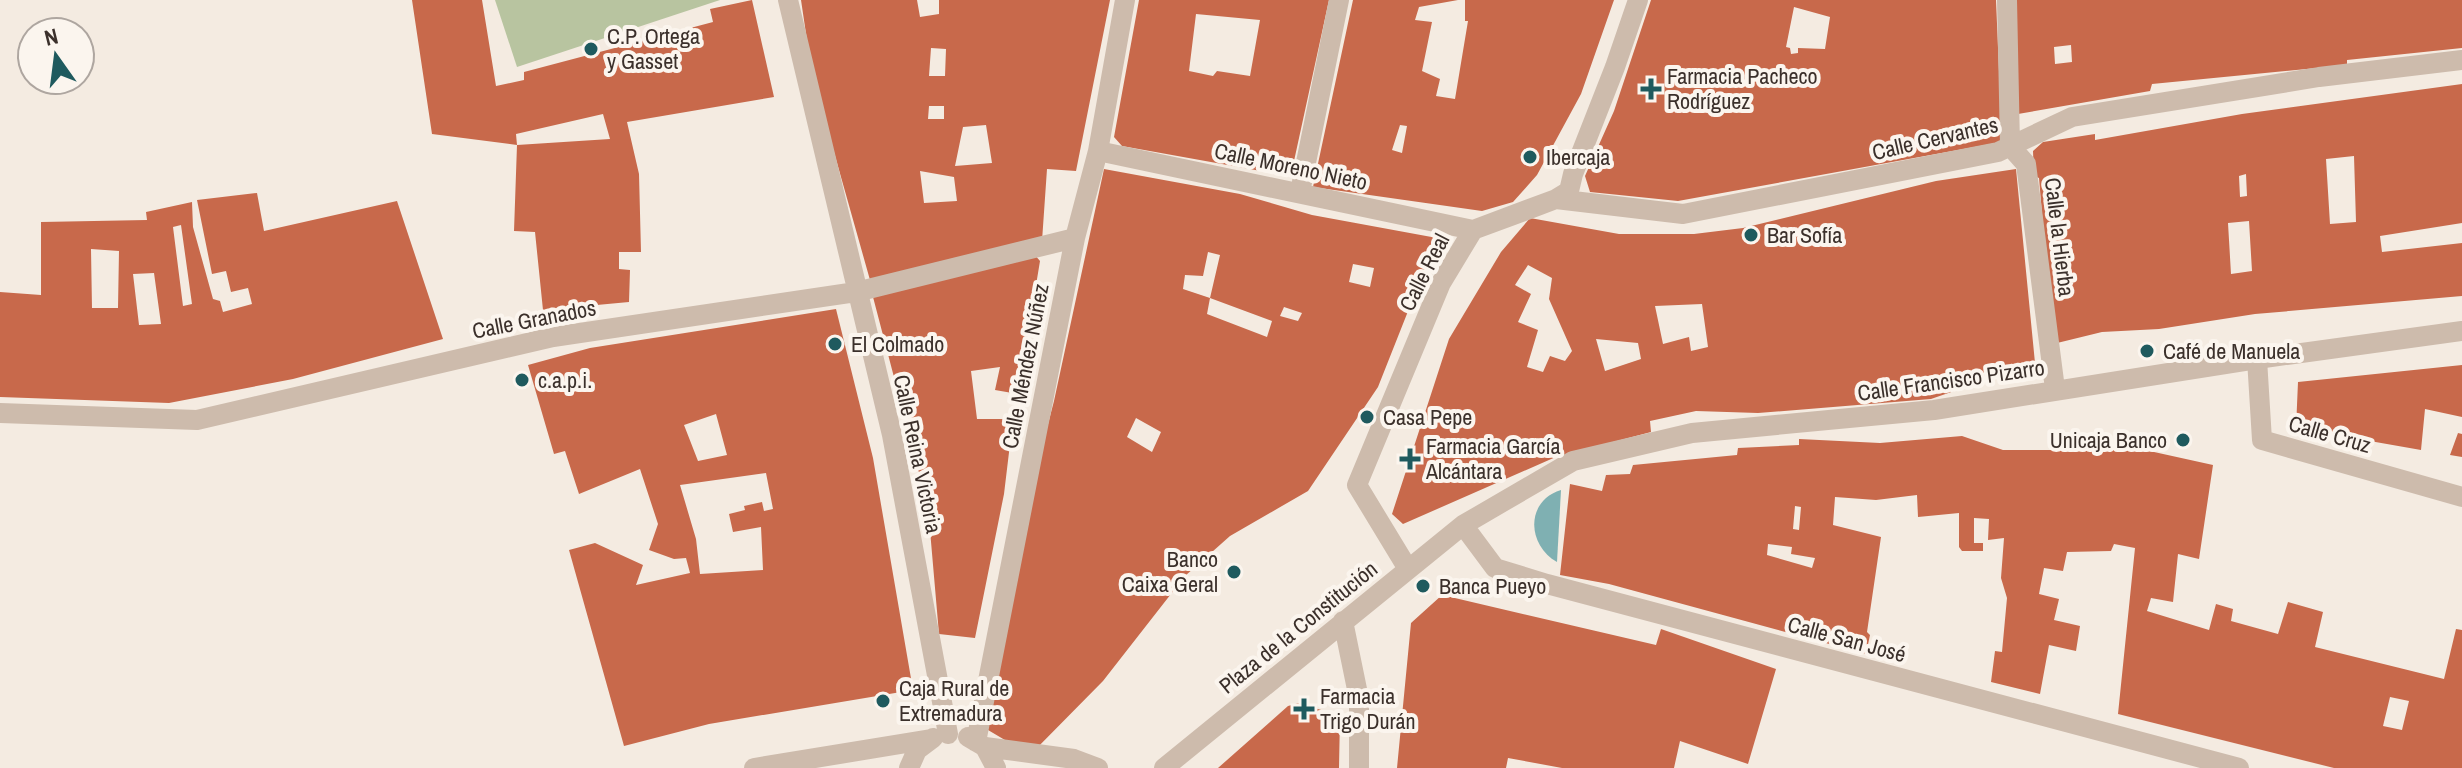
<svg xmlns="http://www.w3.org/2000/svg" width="2462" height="768" font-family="'Archivo Narrow',sans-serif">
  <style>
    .green { fill: #b8c4a0 }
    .water { fill: #7fb0b2 }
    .building { fill: #c8694b; fill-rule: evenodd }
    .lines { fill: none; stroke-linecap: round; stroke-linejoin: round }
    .street { stroke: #cdbbac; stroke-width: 20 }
    .poi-dot { fill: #1f5a5e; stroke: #fbf5ee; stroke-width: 3 }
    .labels { text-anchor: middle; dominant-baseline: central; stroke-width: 8; stroke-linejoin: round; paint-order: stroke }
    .poi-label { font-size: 22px; fill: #3b302b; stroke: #fbf5ee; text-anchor: start }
    .street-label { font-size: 22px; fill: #3b302b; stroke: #fbf5ee }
  </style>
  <rect width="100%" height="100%" fill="#f4ebe1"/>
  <path class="green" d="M495,0H720L517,67Z"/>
  <path class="water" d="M1561,490L1557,562C1527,545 1525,501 1561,490Z"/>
  <path class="building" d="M412,0H482L496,86L524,80V72L713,22L710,9L752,0L774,97L627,122L639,174L641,252H619V269L630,270L629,302L543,310L535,232L514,231L517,145L610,139L603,114L516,134L517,145L432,134Z
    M801,0H917L920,17L939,14V0H1110L1076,171L1047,169L1042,241L870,280L812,74ZM931,48L946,49L945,76H929ZM929,106H944V119H928ZM986,125L992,163L955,166L963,127ZM920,171L954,177L957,201L924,203Z
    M1139,0H1329L1294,161L1272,173L1122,146L1114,137ZM1196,14L1260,20L1250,76L1217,71L1213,76L1189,71Z
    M1353,0H1458L1419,7L1415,20L1432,22L1422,71L1440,79L1436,96L1455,99L1468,21H1465V0H1614L1581,94L1537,175L1513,202L1482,211L1313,187ZM1400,125L1407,126L1402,153L1392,150Z
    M1651,0H1996L2002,142L1678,201L1590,192L1585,176L1614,111ZM1794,7L1830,17L1825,49L1798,48V53L1791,54L1790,48L1786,47Z
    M2014,0H2462V48L2347,60V65L2152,84L2150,91L2018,114ZM2071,45L2072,62L2055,64L2054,47Z
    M2462,84V223L2380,236L2382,252L2462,243V296L2255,314L2159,329L2102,332L2053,344L2039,178L2034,176L2033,151L2043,142L2095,134V140L2242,114ZM2354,156L2356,222L2330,224L2326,159ZM2246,174L2247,196L2240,197L2239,176ZM2249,221L2252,271L2231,274L2228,223Z
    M1104,169L1240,194L1312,215L1437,238L1378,387L1308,491L1230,536L1185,576L1103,681L1030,755L988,730L1008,578L1054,401ZM1208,252L1220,255L1210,298L1272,321L1267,337L1207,314L1210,298L1183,289L1185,275L1203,276ZM1353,264L1374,268L1370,287L1349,282ZM1284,307L1302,313L1298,321L1280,316ZM1136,418L1161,432L1152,452L1127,437Z
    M2016,169L2035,363L1931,399L1758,413L1696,411L1650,421L1651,432L1564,455L1560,446L1558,456L1403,524L1392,514L1449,339L1501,252L1530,218L1619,234H1694L1743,228L1936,181ZM1528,265L1552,278L1549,299L1572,351L1565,361L1550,356L1543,372L1527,367L1538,330L1518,322L1531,294L1515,285ZM1702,304L1708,347L1691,351L1689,337L1663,344L1655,306ZM1596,339L1638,343L1641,359L1605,371Z
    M257,193L264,231L397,201L443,339L293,379L169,403L0,397V292L41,295V222L147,220L146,212L192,202L193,227L213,299L220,301L223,312L252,304L248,288L231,292L226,271L212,274L197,200ZM181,225L192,304L183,306L173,227ZM91,249L119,251L118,308H92ZM154,273L161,324L139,325L133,274Z
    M1034,254L1040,261L1018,394L995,390L1000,367L971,371L977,419H1013L1004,494L975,638L939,634L928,507L873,297Z
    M836,309L873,458L913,690L709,724L624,746L569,550L595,543L643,565L636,585L690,573L686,558L674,559L649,550L658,524L640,469L579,494L565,451L554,454L528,365L590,348ZM716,414L727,455L698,461L684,425ZM766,473L773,509L764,511L762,502L744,506L745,510L729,514L733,532L761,527L763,570L700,574L696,539L680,485Z
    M2462,365V417L2425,409L2421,450L2296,428L2298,382Z
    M2458,433L2462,434V457L2450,455Z
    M1962,436L2003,450H2145L2213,465L2199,559L2178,554L2173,602L2151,598L2147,611L2209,630L2216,604L2233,609L2231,621L2278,634L2288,602L2323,612L2315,647L2444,679L2456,629L2462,630V768H2334L2118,714L2135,548L2114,544L2111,551L2067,552L2063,571L2044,568L2039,594L2059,599L2054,620L2080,626L2076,651L2049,645L2040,694L1991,682L1995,651L2002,652L2007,598L2001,578L2004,538L1988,540L1989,519L1974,518V543H1983V551H1962L1959,547V513L1918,517L1917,495L1876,500L1835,497L1833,525L1881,537L1867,632L1870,635L1866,654L1609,584L1560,575L1570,484L1602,491L1606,475L1630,474L1633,465L1737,455L1738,448L1799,445V439L1880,443ZM1795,506L1801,507L1799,530L1793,529ZM1768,544L1792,547L1791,554L1815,558L1812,568L1767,555ZM2390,697L2409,701L2402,730L2383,726Z
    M1442,595L1656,645L1661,629L1776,669L1748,764L1680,741L1674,768H1562L1508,758L1506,768H1397L1411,623Z
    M1299,703L1340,716L1339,768H1218L1288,706Z"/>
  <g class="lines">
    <path class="street" d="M788,0L892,435L948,734
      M2007,0L2010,146L2026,164L2055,389
      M1098,151L1473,230
      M1300,192L1339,0
      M1556,199L1683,214L1998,152L2072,117L2319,77L2462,60
      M2257,359L2262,440L2462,497
      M0,413L197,420L553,337L856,292L1075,238
      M1463,525L1495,568L1547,584L2239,768
      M1408,569L1357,485L1441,283L1473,230L1556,199L1569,191L1573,174L1615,67L1638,0
      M1343,621L1359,699V768
      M968,737L985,747L996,768
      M976,742L1075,238L1098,151L1125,0
      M985,747L1074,759L1098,768
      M754,768L931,739
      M909,768L917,750L933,738
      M1164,768L1463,525L1573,461L1692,433L1934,410L2257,359L2462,331"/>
  </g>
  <g class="poi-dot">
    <circle cx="591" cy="49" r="8"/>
    <path d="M1647 77h8v8h8v8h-8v8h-8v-8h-8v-8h8z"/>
    <circle cx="1530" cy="157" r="8"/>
    <circle cx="1751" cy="235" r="8"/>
    <circle cx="835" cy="344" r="8"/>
    <circle cx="2147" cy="351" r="8"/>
    <circle cx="522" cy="380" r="8"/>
    <circle cx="1367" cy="417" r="8"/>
    <circle cx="2183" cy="440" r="8"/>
    <path d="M1406 447h8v8h8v8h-8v8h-8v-8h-8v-8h8z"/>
    <circle cx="1234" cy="572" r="8"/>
    <circle cx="1423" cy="586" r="8"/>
    <circle cx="883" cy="701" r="8"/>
    <path d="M1300 697h8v8h8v8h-8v8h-8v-8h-8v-8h8z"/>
  </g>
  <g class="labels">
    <g class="poi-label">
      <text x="607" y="36">C.P. Ortega<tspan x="607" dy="25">y Gasset</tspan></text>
      <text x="1667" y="76">Farmacia Pacheco<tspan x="1667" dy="25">Rodríguez</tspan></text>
      <text x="1546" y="157">Ibercaja</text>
      <text x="1767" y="235">Bar Sofía</text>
      <text x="851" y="344">El Colmado</text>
      <text x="2163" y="351">Café de Manuela</text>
      <text x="538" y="380">c.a.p.i.</text>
      <text x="1383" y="417">Casa Pepe</text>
      <text x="2167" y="440" text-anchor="end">Unicaja Banco</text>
      <text x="1426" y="446">Farmacia García<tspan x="1426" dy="25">Alcántara</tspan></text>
      <text x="1218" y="559" text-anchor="end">Banco<tspan x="1218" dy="25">Caixa Geral</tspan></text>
      <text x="1439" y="586">Banca Pueyo</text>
      <text x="899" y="688">Caja Rural de<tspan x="899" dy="25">Extremadura</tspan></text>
      <text x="1320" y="696">Farmacia<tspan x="1320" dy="25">Trigo Durán</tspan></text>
    </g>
    <g class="street-label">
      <text transform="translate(1935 138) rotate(-13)">Calle Cervantes</text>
      <text transform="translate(1291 166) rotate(12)">Calle Moreno Nieto</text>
      <text transform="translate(2060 237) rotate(83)">Calle la Hierba</text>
      <text transform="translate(1424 272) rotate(-63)">Calle Real</text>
      <text transform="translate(534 319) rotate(-11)">Calle Granados</text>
      <text transform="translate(1025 366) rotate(-79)">Calle Méndez Núñez</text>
      <text transform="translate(1951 380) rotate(-8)">Calle Francisco Pizarro</text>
      <text transform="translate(2330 434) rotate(16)">Calle Cruz</text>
      <text transform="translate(918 454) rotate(78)">Calle Reina Victoria</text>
      <text transform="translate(1298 627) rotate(-39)">Plaza de la Constitución</text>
      <text transform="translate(1847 639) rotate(15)">Calle San José</text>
    </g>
  </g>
  <g transform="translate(56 56) rotate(346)"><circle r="38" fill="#fbf5ee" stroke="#aea6a0" stroke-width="2"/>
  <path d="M0-6L14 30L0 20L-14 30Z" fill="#1f5a5e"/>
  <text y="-12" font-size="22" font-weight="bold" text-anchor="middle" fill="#3b302b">N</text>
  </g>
</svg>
